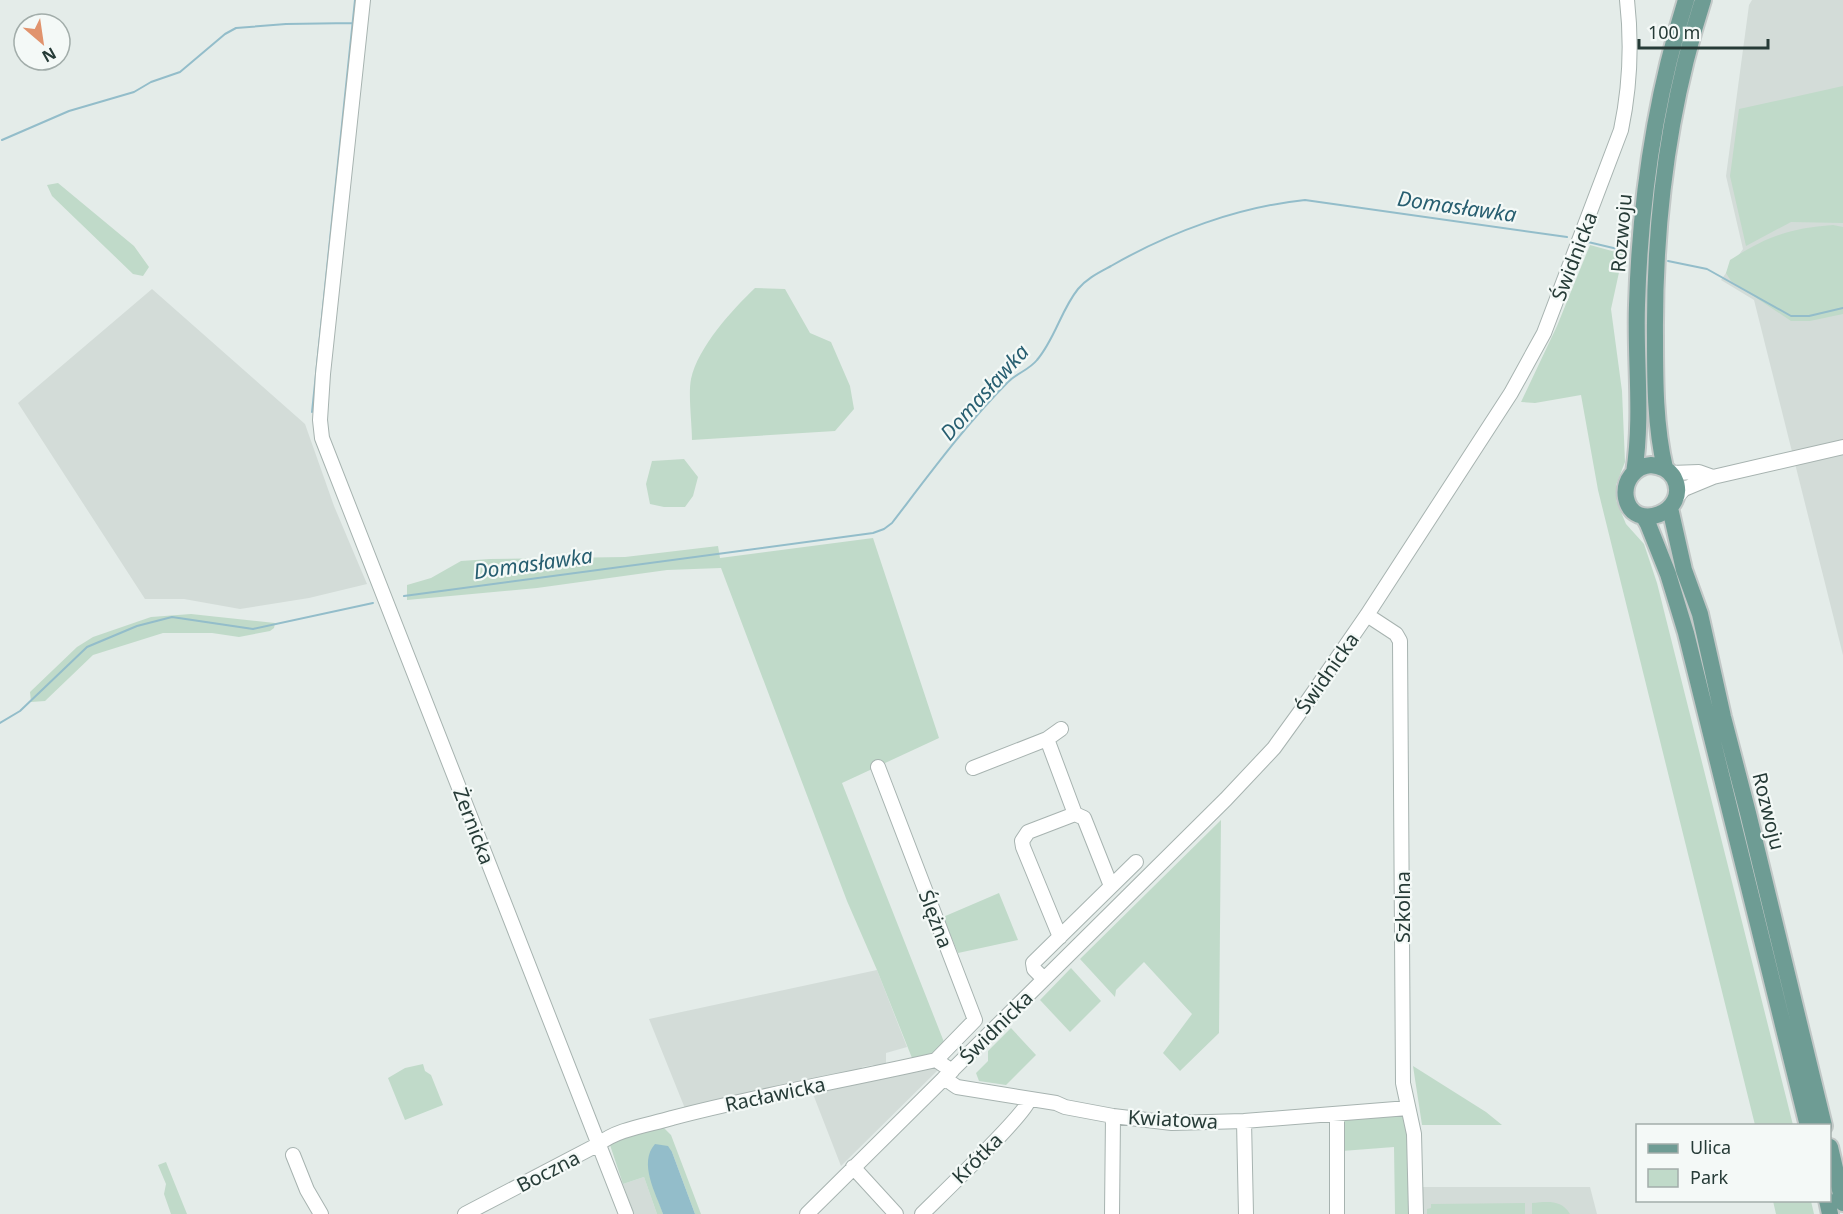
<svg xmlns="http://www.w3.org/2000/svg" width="1843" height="1214" font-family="'Noto Sans',sans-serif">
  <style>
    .built { fill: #d3dcd8 }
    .green { fill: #c0dac9 }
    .water { fill: #93bdca }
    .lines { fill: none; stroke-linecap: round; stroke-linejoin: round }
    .stream { stroke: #93bdca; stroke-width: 2 }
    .minor-casing { stroke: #a7b3b0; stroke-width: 16 }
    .major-casing { stroke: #c2c8c7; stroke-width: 20 }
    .minor { stroke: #fff; stroke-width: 14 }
    .major { stroke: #6e9c94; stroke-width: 16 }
    .labels { text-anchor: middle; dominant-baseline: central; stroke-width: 4.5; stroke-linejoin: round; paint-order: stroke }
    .street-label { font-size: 20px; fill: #263b37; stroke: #f4f9f7 }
    .water-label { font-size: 21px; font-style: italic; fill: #275e70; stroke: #f4f9f7 }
  </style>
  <rect width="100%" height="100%" fill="#e4ece9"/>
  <path class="built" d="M1752,0H1843V655L1754,300L1721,280L1743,249L1726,176L1749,5Z
    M152,289L305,424L334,506L367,584L309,598L240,609L184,599H145L18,403Z
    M877,970L907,1047L886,1053V1068L878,1069L873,1065L862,1067L859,1073L686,1111L649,1019Z
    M937,1066L940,1068L841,1166L813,1094Z
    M644,1177L657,1214H634L623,1184Z
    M1422,1187H1590L1597,1214H1420Z"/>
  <path class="green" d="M1843,86V223L1791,222L1746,246L1730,176L1739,109Z
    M58,183L134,246L149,267L143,276L133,274L52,196L47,185Z
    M1833,225L1843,227V314L1810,321H1791L1731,281L1726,273L1730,260C1766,237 1790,228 1833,225Z
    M1590,245L1623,254L1611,309L1622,391L1625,462L1616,485V500L1626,524L1644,544L1657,583L1793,1125H1755L1598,490L1581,395L1535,403L1521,402L1557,326Z
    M755,288L785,289L810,333L831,342L850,386L854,409L835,431L692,440C692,423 688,395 691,379C698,347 732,310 755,288Z
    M684,459L698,477L693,496L685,507H664L650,504L646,484L652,461Z
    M873,538L939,738L842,783L944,1042L927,1059L914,1063L877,970L847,901L721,568L667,570L537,588L407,600V585L431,578L461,561L490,559L625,557L718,546L720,558Z
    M191,614L275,623L274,628L270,631L239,637L212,633H163L93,655L45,701L31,702L30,692L77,647L93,637L151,617Z
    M1221,820L1219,1033L1180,1071L1163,1053L1192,1014L1144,962L1116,990L1115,997L1080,959Z
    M999,893L1018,940L958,953L943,917Z
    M1071,968L1101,1001L1070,1032L1040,1000Z
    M1011,1028L1036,1055L1006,1085L979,1081L976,1073L988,1061V1051Z
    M423,1064L425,1071L431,1075L443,1105L405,1120L388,1078L405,1068Z
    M1413,1066L1486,1112L1502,1125H1422Z
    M1401,1115C1413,1129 1409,1193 1409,1214H1395L1394,1147L1342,1151V1123L1346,1119Z
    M662,1126L671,1135L701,1214H695L672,1152L649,1173L663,1214H657L644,1177L623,1184L609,1142Z
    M166,1162L187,1214H171L164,1194L166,1184L158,1165Z
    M1773,1201H1811L1814,1214H1776Z
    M1525,1203V1214H1427V1209L1431,1208V1204Z
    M1532,1203C1547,1202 1561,1199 1570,1214H1532Z"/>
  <path class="water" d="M655,1144L668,1146L672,1152L695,1214H663C656,1193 638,1163 655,1144Z"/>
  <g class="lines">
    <path class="stream" d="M2,140L69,111L134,92L151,82L180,72L225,34L236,28L286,24L353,23
      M1588,242L1626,251
      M1668,261L1707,269L1791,316H1809L1843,308
      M312,412L355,0
      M404,596L873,533L884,529L892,523C928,476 966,424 1008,382C1017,373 1029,370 1037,360C1055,339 1061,310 1078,289C1087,278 1100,272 1111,266C1170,232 1238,207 1305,200L1567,237
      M0,723L20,711L87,647L137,626L172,617L253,629L373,603"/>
    <g class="minor-casing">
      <path id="minor" d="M363,0L323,374L320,420L322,438L626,1214
        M1671,473L1699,472L1713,477
        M1675,499L1684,489L1713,477L1843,447
        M1367,615L1396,634L1400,641L1403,1083L1414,1134L1416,1214
        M1047,739L1075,814
        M878,767L975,1020L936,1060
        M973,768L1047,739L1061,729
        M1060,937L1023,847L1022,841L1028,832L1075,814L1084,818L1086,823L1111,886
        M1044,979L1034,969L1033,963L1136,862
        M944,1078L957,1087L1056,1103L1065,1107L1113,1116L1172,1123L1244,1121L1408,1108
        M1337,1114V1214
        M1244,1121L1246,1214
        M293,1155L307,1190L321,1214
        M853,1167L896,1214
        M465,1214L599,1144C617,1129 649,1125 672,1118C759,1095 848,1080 936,1060L952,1071
        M807,1214L1226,799L1274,748L1300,712L1367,615L1511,393L1544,333L1621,130C1630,87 1632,44 1627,0
        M922,1214C939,1197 1025,1115 1029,1100
        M1112,1214L1113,1116"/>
    </g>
    <g class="major-casing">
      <path id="major" d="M1651,465C1661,466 1669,469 1674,478C1691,512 1633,534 1626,498C1623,481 1635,466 1651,465Z
        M1665,468C1655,426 1655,380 1655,337C1654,222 1668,109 1703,0
        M1634,473C1643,416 1635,361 1637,305C1640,202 1655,98 1686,0
        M1670,508L1684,570L1700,614L1723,717L1748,813L1824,1126
        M1644,517L1648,524L1668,574L1686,633L1808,1126
        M1830,1147L1843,1203
        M1827,1200L1830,1214"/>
    </g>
    <use href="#minor" class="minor"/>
    <use href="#major" class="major"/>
  </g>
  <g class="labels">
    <g class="street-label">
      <text transform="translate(1621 233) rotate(-85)">Rozwoju</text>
      <text transform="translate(1574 256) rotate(-69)">Świdnicka</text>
      <text transform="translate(1327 673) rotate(-55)">Świdnicka</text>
      <text transform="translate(1769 811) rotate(76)">Rozwoju</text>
      <text transform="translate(474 826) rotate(69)">Żernicka</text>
      <text transform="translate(1402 907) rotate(-90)">Szkolna</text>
      <text transform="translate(936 919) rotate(69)">Ślężna</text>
      <text transform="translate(996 1027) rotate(-45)">Świdnicka</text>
      <text transform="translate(775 1094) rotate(-12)">Racławicka</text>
      <text transform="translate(1173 1119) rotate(3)">Kwiatowa</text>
      <text transform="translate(977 1158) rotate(-45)">Krótka</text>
      <text transform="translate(548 1171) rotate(-27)">Boczna</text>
    </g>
    <g class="water-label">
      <text transform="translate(1457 206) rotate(8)">Domasławka</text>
      <text transform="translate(984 392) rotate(-48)">Domasławka</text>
      <text transform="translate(533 563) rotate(-8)">Domasławka</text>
    </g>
  </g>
  <rect x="1636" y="1124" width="195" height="78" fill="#f4f9f7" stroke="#a2adaa" stroke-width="1.5"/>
  <rect x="1648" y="1144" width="30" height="9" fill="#6e9c94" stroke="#a2adaa" stroke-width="1.5"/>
  <text x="1690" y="1154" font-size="18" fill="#263b37">Ulica</text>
  <rect x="1648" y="1169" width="30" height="18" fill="#c0dac9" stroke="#a2adaa" stroke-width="1.5"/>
  <text x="1690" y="1184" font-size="18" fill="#263b37">Park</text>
  <g transform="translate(42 42) rotate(151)"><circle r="28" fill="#f4f9f7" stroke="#a2adaa" stroke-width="1.5"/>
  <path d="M0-4.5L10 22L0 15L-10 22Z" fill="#e1936d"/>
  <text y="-9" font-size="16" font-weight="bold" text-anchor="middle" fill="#263b37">N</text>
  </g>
  <path d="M1639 39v9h129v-9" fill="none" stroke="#263b37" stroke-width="3"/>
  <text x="1648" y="39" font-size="18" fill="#263b37" stroke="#f4f9f7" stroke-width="4.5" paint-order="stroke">100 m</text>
</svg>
